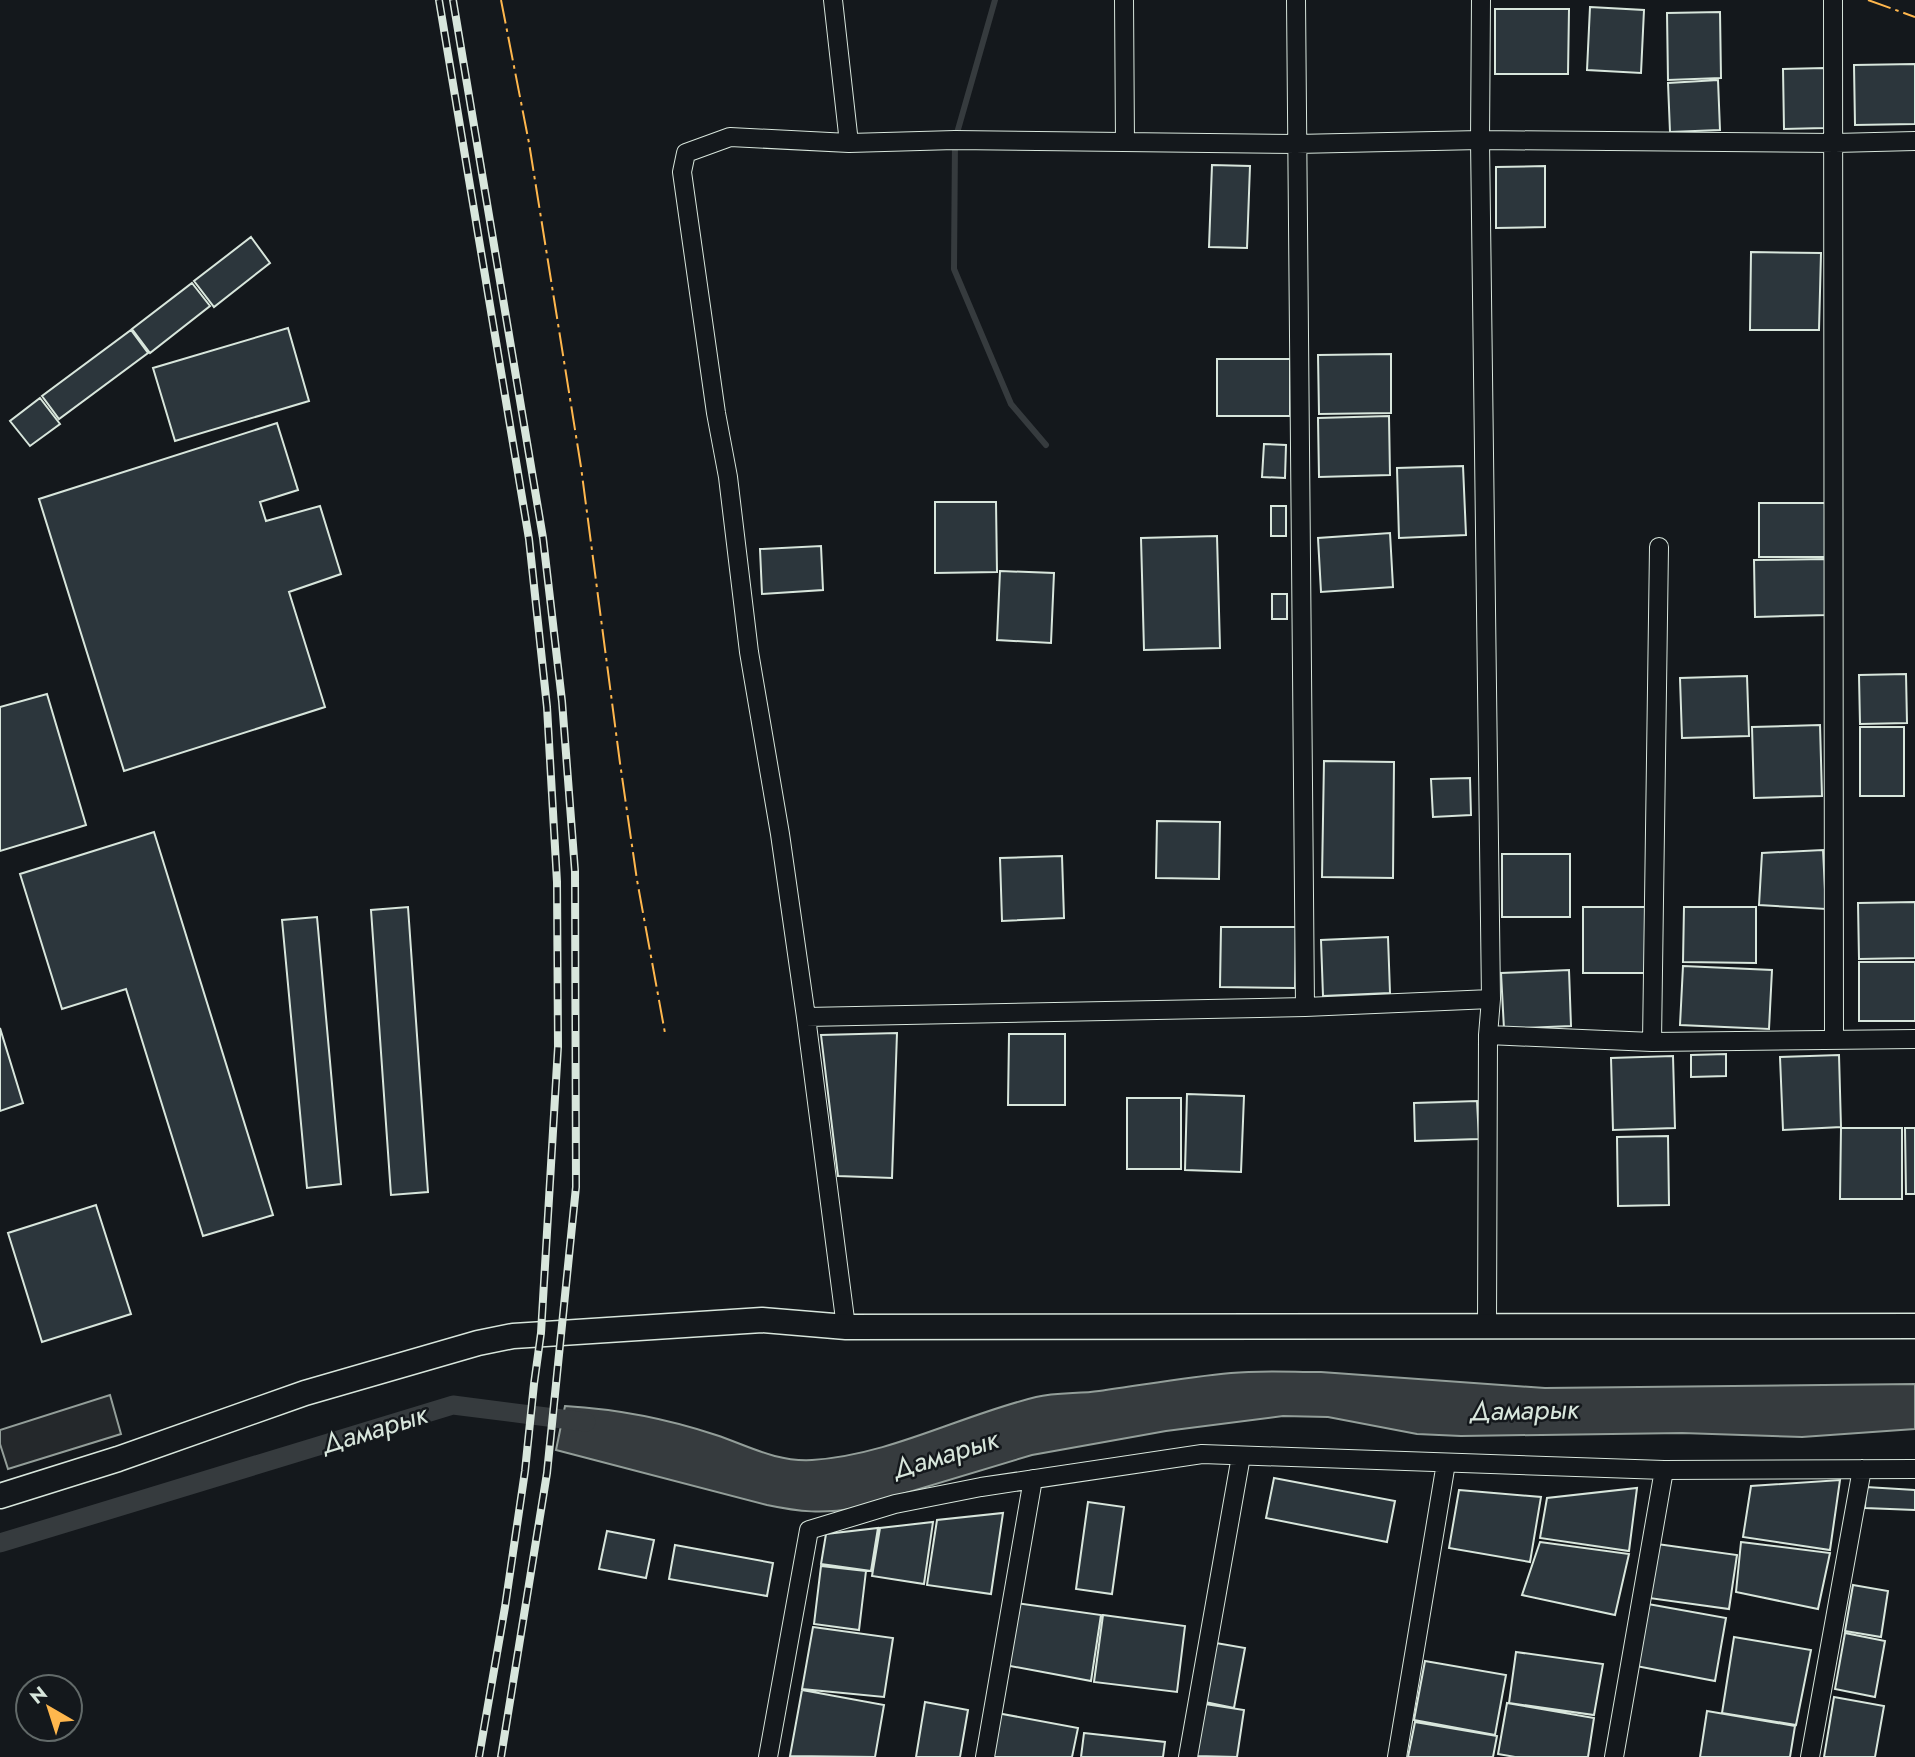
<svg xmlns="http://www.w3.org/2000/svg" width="1915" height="1757" font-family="Jost,sans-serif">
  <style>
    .parking { fill: #24282b; stroke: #939e99; stroke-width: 2 }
    .water { fill: #363b3e; stroke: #939e99; stroke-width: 2 }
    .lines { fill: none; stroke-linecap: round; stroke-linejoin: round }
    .stream { stroke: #363b3e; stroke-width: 6 }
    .canal { stroke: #363b3e; stroke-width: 19 }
    .building { fill: #2c363c; stroke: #d8e6dc; stroke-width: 2 }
    .street-casing { stroke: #d8e6dc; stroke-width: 20 }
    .secondary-casing { stroke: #d8e6dc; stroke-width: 27 }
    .street { stroke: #14181c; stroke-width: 18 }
    .secondary { stroke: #14181c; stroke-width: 24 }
    .rail-casing { stroke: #d8e6dc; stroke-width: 8 }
    .rail { stroke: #14181c; stroke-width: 5; stroke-dasharray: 16; stroke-linecap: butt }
    .power { stroke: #ffb74d; stroke-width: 2; stroke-dasharray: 24 5 3.5 5; stroke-linecap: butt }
    .labels { text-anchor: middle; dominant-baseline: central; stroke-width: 5; stroke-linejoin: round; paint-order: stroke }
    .water-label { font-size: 28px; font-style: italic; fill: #d8e6dc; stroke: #14181c }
  </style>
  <rect width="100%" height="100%" fill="#14181c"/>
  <path class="parking" d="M110,1395L121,1434L8,1469L0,1444V1430Z"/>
  <path class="water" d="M1321,1372L1545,1388L1915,1384V1429L1802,1437L1682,1433L1461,1436L1417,1434L1328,1417L1283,1416L1166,1431L1032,1455L856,1508C823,1514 800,1512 767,1505L556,1450L565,1406C616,1409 668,1419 716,1435C749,1446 776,1462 812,1460C890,1455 961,1415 1036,1397C1056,1392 1079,1394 1099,1391C1143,1385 1187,1377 1231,1373C1260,1370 1291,1372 1321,1372Z"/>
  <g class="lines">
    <path class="stream" d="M995,0L955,140L954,269L1011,404L1046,445"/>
    <path class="canal" d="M0,1543L453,1405L586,1422"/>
  </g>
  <path class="building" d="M1590,7L1644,10L1641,73L1587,70Z
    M1495,9H1569L1568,74H1495Z
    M1720,12L1721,78L1668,80L1667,13Z
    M1915,64V124L1855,125L1854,65Z
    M1824,68V128L1784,129L1783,69Z
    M1718,80L1720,130L1670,132L1668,83Z
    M1212,165L1250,166L1247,248L1209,247Z
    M1545,166V227L1496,228V167Z
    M251,237L270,263L214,307L194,281Z
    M1751,252L1821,253L1819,330H1750Z
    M192,283L210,306L150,353L132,329Z
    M288,328L309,401L175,441L153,368Z
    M131,330L148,353L59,419L42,396Z
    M1391,354V413L1319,414L1318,355Z
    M1217,359H1290V416H1217Z
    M40,398L60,424L30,446L10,421Z
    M1389,416L1390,475L1319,477L1318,418Z
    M277,423L298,490L260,502L266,521L320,506L341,574L289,592L325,707L124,771L39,499Z
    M1264,444L1286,445L1285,478L1262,477Z
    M1463,466L1466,535L1399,538L1397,468Z
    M935,502H996L997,572L935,573Z
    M1759,503H1826V557H1759Z
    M1271,506H1286V536H1271Z
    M1390,533L1393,587L1321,592L1318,538Z
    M1217,536L1220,648L1144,650L1141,538Z
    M821,546L823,590L762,594L760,549Z
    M1826,559L1827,615L1755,617L1754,560Z
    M1000,571L1054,573L1051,643L997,640Z
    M1272,594H1287V619H1272Z
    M1906,674L1907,723L1860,724L1859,675Z
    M1747,676L1749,736L1682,738L1680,678Z
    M47,694L86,825L0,851V707Z
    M1820,725L1822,796L1754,798L1752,727Z
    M1860,727H1904V796H1860Z
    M1324,761L1394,762L1393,878L1322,877Z
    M1470,778L1471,815L1433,817L1431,779Z
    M1157,821L1220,822L1219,879L1156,878Z
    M154,832L273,1215L203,1236L126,989L62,1009L20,874Z
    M1823,850L1826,909L1759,905L1762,853Z
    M1502,854H1570V917H1502Z
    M1062,856L1064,918L1002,921L1000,858Z
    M1915,902V958L1859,959L1858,903Z
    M408,907L428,1192L391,1195L371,910Z
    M1583,907H1646V973H1583Z
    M1684,907H1756V963L1683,962Z
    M317,917L341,1184L307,1188L282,920Z
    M1221,927H1296L1295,988L1220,987Z
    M1388,937L1390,993L1323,996L1321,940Z
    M1859,962H1915V1021H1859Z
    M1683,966L1772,970L1769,1029L1680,1025Z
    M1569,970L1571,1026L1504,1029L1501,973Z
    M0,1028L23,1103L0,1111Z
    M897,1033L892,1178L838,1176L821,1035Z
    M1009,1034H1065V1105H1008Z
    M1726,1054V1076L1691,1077V1055Z
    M1839,1055L1841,1127L1783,1130L1780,1057Z
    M1673,1056L1675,1128L1613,1130L1611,1058Z
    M1187,1094L1244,1096L1241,1172L1185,1170Z
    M1127,1098H1181V1169H1127Z
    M1477,1101L1479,1139L1415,1141L1414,1103Z
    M1841,1128H1902V1199H1840Z
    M1905,1128H1915V1194H1906Z
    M1668,1136L1669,1205L1618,1206L1617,1137Z
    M96,1205L131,1314L42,1342L8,1233Z
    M1274,1478L1395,1501L1387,1542L1266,1518Z
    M1840,1480L1830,1550L1743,1537L1751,1486Z
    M1866,1487L1915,1490V1510L1865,1508Z
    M1637,1488L1629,1551L1540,1538L1547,1498Z
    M1459,1490L1541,1497L1530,1562L1449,1548Z
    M1088,1502L1124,1507L1112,1594L1076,1589Z
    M1003,1513L991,1594L927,1585L937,1520Z
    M933,1522L924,1584L872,1576L880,1528Z
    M878,1528L871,1571L821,1564L826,1534Z
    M607,1531L654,1540L646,1578L599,1569Z
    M1540,1542L1629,1554L1615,1615L1522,1595Z
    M1741,1542L1830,1553L1818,1609L1736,1592Z
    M1657,1544L1737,1555L1729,1609L1649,1598Z
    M675,1545L773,1563L767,1596L669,1579Z
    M821,1566L866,1571L859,1630L814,1624Z
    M1853,1585L1888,1591L1881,1637L1845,1631Z
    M1016,1603L1101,1615L1091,1681L1005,1665Z
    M1648,1604L1726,1618L1715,1681L1636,1666Z
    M1103,1615L1185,1626L1177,1692L1094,1682Z
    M813,1627L893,1638L884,1697L802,1689Z
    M1845,1633L1885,1641L1875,1697L1835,1689Z
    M1734,1637L1811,1650L1796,1725L1722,1713Z
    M1216,1643L1245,1648L1234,1708L1205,1702Z
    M1516,1652L1603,1664L1594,1715L1509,1703Z
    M1425,1661L1506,1675L1495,1735L1414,1720Z
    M802,1690L884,1705L875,1757L790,1756Z
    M1834,1697L1884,1706L1875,1757H1824Z
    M925,1702L968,1710L960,1757H916Z
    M1507,1703L1594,1718L1588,1757H1515L1498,1754Z
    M1205,1704L1244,1710L1237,1757L1196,1756Z
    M1707,1711L1795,1726L1790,1757H1700Z
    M997,1713L1078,1728L1072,1757H988Z
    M1415,1722L1497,1736L1493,1757H1408Z
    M1084,1733L1165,1742L1163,1757H1081Z"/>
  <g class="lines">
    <g class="street-casing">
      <path id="street" d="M833,0L849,143
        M1124,0L1125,142
        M1296,0L1305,1007
        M1481,0L1480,140L1491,999L1488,1035L1487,1327
        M1833,0L1834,1040
        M806,1017L1305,1007L1491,999
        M1488,1035L1652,1042L1915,1039
        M1652,1042L1659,547
        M846,1327L806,1017L780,834L749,652L728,477L716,413L682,172L686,153L730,137L849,143L955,140L1296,144L1480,140L1835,143L1915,141
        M768,1757L809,1530L895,1504L981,1487L1202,1454L1664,1470L1915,1469
        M985,1757L1033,1479
        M1188,1757L1241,1456
        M1397,1757L1446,1463
        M1614,1757L1664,1470
        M1810,1757L1862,1469"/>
    </g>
    <g class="secondary-casing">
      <path id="secondary" d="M0,1496L118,1459L305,1393L478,1343L513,1336L561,1333L762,1320L846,1327L1915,1326"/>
    </g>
    <use href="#street" class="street"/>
    <use href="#secondary" class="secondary"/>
    <g class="rail-casing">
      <path id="rail" d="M439,0L529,539L547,707L557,882L558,1047L541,1333L534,1384L525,1471L505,1607L479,1757
        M453,0L543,538L562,701L575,871L576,1187L547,1473L501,1757"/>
    </g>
    <use href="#rail" class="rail"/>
    <path class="power" d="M501,0L529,143L581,467L620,763L637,880L665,1033
      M1868,0L1915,17"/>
  </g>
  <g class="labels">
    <g class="water-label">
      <text transform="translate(1524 1410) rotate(-1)">Дамарык</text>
      <text transform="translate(374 1429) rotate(-17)">Дамарык</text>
      <text transform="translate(945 1454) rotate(-17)">Дамарык</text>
    </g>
  </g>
  <g transform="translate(49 1708) rotate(321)"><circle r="33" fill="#14181c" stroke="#626a69" stroke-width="2"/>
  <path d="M0-5L12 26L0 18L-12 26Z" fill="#ffb74d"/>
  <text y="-10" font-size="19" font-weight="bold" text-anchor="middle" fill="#d8e6dc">N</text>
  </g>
</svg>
